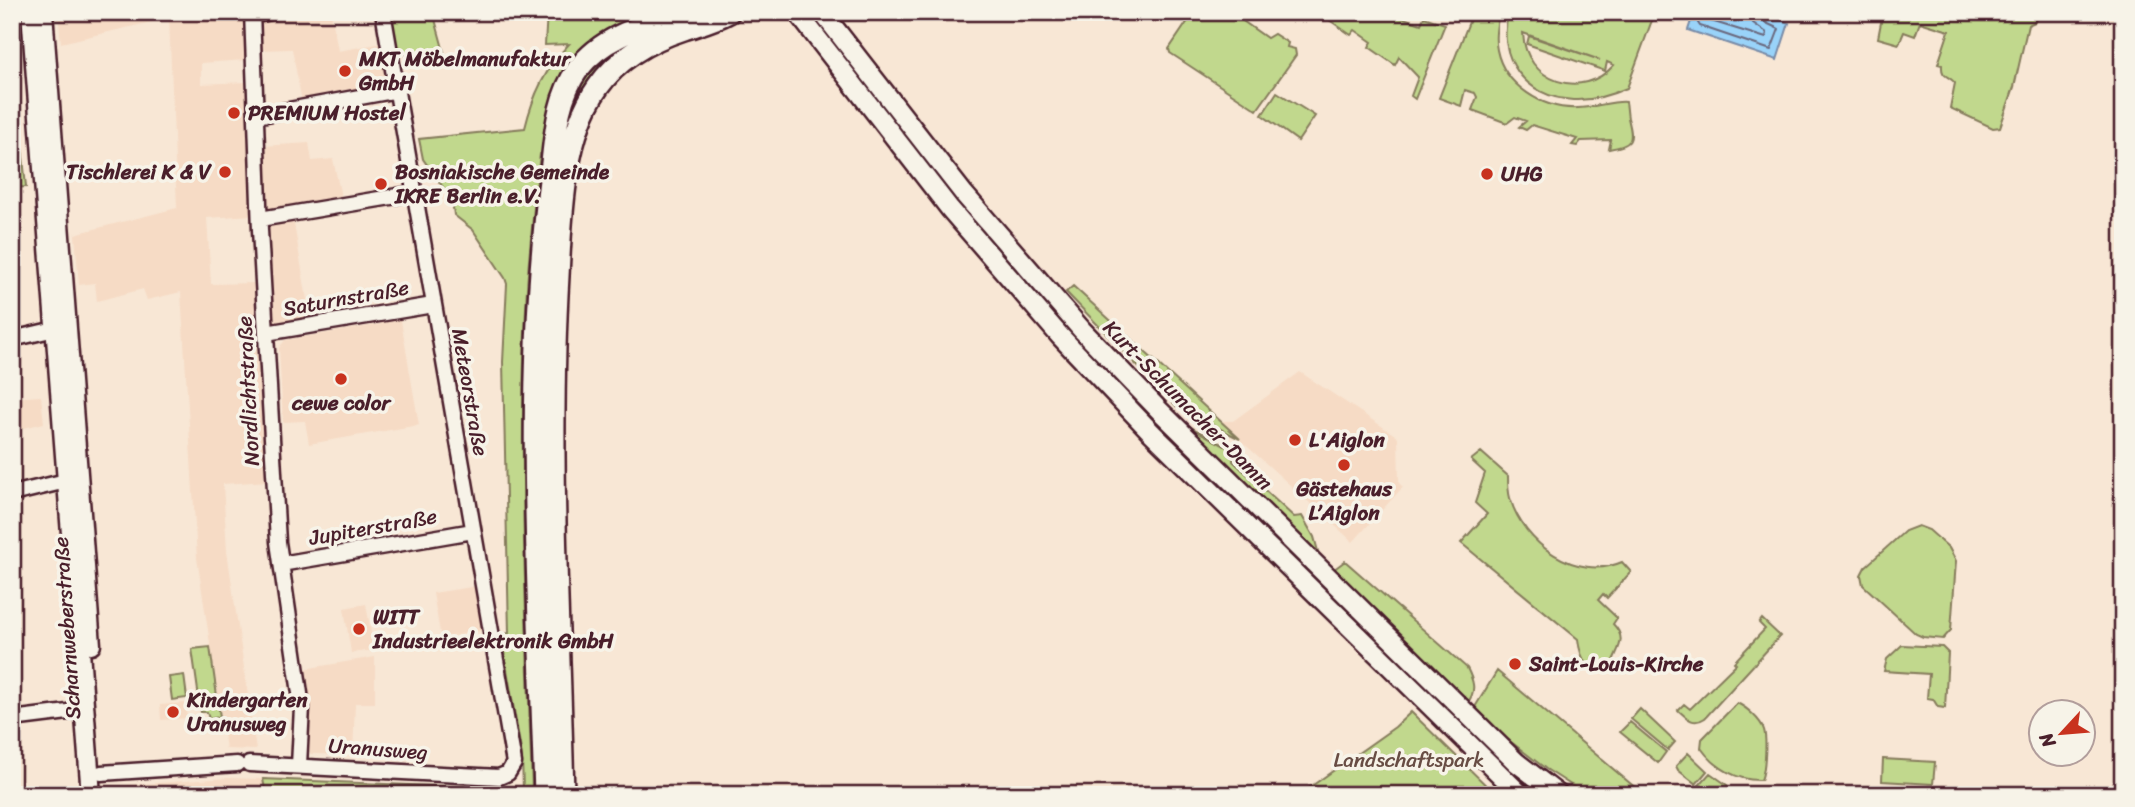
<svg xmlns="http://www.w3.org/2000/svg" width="2135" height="807" font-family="Sriracha,sans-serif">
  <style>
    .built { fill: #f6dbc5 }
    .green { fill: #c1d88d; stroke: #867c5c; stroke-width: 2; fill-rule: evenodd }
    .water { fill: #99d3f9; stroke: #798ba7; stroke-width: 2 }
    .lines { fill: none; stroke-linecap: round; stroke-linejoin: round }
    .shore { stroke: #6a677d; stroke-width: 2 }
    .minor-casing { stroke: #4a1f2b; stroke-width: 19 }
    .major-casing { stroke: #4a1f2b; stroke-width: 23 }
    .highway-casing { stroke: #4a1f2b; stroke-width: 26 }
    .minor { stroke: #f7f3e8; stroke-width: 14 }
    .major { stroke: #f7f3e8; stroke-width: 18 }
    .highway { stroke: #f7f3e8; stroke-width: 21 }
    .poi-dot { fill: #c8321e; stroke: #f7f3e8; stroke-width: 2.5 }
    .labels { text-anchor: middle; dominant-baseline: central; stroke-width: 7; stroke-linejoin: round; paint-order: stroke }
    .poi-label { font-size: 21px; font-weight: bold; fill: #4a1f2b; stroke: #f7f3e8; text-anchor: start }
    .street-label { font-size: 21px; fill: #4a1f2b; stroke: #f7f3e8 }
    .park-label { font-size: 21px; fill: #684d44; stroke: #f7f3e8 }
  </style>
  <rect width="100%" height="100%" fill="#f8e7d5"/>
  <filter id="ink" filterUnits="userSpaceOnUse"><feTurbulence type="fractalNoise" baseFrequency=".0143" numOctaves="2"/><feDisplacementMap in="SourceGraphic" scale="14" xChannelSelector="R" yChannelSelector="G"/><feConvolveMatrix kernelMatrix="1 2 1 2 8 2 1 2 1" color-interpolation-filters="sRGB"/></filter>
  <g filter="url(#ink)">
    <path class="built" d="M58,12H198L199,18L243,15L246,60L201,63V84L247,82L253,215L207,218L211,284L256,283L268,481L223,484L227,551L256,750L226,749L197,558L181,292L147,300L143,289L97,301L95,283L79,285L75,234L177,208L169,18L61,43Z
      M290,12H331L338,51L383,43L391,88L302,102L292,49L259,50L258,18Z
      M309,143L312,161L333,159L342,201L266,215L263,146Z
      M293,218L311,322L276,328L272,324L267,222Z
      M400,315L419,425L309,444L305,421L283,422L279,348L285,340L381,324V319Z
      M1300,372L1398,437L1399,483L1403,487L1353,542L1219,421H1233Z
      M41,396L44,423L12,431V398Z
      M478,586L486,630L441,638L433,593Z
      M366,604L374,650L351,653L344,608Z
      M375,657V703H355L353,755L311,754L307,749L309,708L304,669Z
      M185,703L187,718L161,720L160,705Z
      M228,778L263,779L266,795H122L121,791L128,785Z"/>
    <path class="green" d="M391,12H433L444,52L406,55L396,46Z
      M547,12H666L599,39L548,155L540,154C534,205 528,256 526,308C518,468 527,630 532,790H523L522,756L501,635L509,633L503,362L507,284L505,278L473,230L454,215L452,200L423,159L419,139L525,128C533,95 545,69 569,44L545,45Z
      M805,12H809L831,41L843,50L1037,290H1034L958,202L944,189Z
      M1194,12H1230L1267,38L1274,34L1288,43L1287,47L1295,49L1296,55L1257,110L1170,53L1169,49Z
      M1306,12H1385L1394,17L1395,15L1421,24L1424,17L1445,24L1415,99L1411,96L1418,77L1399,57L1395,65L1369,47L1372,42L1355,30L1351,35L1319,13L1315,18Z
      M1473,12H1499C1497,25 1494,37 1497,50C1504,85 1543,110 1578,108C1591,108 1617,100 1626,102C1627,107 1627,113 1628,118C1634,141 1633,145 1609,149L1611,140L1581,141L1577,146L1572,145L1577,139L1532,125L1526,130L1519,127L1526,121L1515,117L1507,123L1472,110L1477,97L1475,93L1465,90L1461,106L1439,98Z
      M1509,12H1655L1627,88C1611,95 1591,101 1573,100C1526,98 1495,57 1509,12ZM1523,33L1600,60L1529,36L1527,44L1605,71L1607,62L1614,65C1582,101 1525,82 1523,33Z
      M1883,12H2038L2035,22L2028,25L2014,87L2000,127L1993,128L1950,108L1955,83C1949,75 1941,78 1942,65L1938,64L1949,31L1920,22L1915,36L1904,32L1899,44L1878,38Z
      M636,34L566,134L564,116L586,68Z
      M1277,92L1315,116L1298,141L1262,115Z
      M22,147L26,187L12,188V148Z
      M1073,286L1240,439L1177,407L1066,292Z
      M1056,310L1454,713L1450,715L1139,408L1051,314Z
      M1187,425L1234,451L1233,461L1294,517L1302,516L1314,537L1319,555Z
      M1481,452L1508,476C1508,483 1508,491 1510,498C1523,543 1576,582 1622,562L1631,572L1607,598L1603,594L1598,600L1617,618L1613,624C1630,641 1614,651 1610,670C1588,677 1580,657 1578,639L1461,543L1487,514L1475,503L1485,473L1471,460Z
      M1918,526L1929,530L1949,548L1956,561L1951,630L1943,639L1923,637L1916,634L1863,585L1861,575L1865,567L1905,531Z
      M1345,561L1467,668C1473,680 1477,690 1468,702L1333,570Z
      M1762,619L1780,636L1705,718C1693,726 1687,718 1678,710L1684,704L1690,709L1736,664L1734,662L1765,629L1759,623Z
      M1902,645L1942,647L1948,653L1945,708L1938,707L1933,699L1927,698L1929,674L1884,671L1887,659Z
      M210,647L220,717L209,719L207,712H201L192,649Z
      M1497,671L1644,795L1585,794L1546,769L1506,738L1475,707Z
      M184,675L187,698L172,700L169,677Z
      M1737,703C1746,707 1761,720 1764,730C1767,740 1765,771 1761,780C1738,781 1715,768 1701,748L1702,739Z
      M1640,709L1675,742L1668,750L1631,719Z
      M1411,712L1496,795H1299L1395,727Z
      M1462,720L1548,795H1531L1460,725Z
      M1630,722L1666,752L1658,763L1620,732Z
      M1688,753L1707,771L1696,784L1678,770L1676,766Z
      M1883,759L1935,762L1933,784L1882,781Z
      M1710,773L1727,785L1730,795H1699L1694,791Z
      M263,779L457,787H460V795H266Z"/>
    <path class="water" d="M1694,12H1761L1789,23L1777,60L1688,30Z"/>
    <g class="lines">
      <path class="shore" d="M1700,12L1698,23L1700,26L1771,50L1779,29L1762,21L1759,12
        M1709,12L1711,21L1766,38L1767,33L1753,23L1750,12"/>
      <g class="minor-casing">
        <path id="minor" d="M252,12L260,230L278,542L302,707L299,765
          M252,16L271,12
          M256,116L398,90
          M260,219L415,193
          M266,333L433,305
          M12,339L55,329
          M12,494L66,481
          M281,564L473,531
          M12,719L84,710
          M249,764L499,777L508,773L514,763L383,12
          M101,773L237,764"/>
      </g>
      <g class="major-casing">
        <path id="major" d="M31,12L91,795
          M43,12L91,645
          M797,12L950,209L1060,336L1152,433L1521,795
          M822,12L964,194L1082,330L1161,412L1516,762L1559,795"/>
      </g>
      <g class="highway-casing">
        <path id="highway" d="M545,795C539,590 524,384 550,180C555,143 555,100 578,69C605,33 649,25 689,12
          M563,795C559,622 548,449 558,276C561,218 563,136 598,87C619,57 650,40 684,29C699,24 715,20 729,12"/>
      </g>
      <use href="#minor" class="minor"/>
      <use href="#major" class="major"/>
      <use href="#highway" class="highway"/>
    </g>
  </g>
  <g class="poi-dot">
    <circle cx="345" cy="71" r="7"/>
    <circle cx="234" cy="113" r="7"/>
    <circle cx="225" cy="172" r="7"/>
    <circle cx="1487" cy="174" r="7"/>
    <circle cx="381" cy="184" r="7"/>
    <circle cx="341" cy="379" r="7"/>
    <circle cx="1295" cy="440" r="7"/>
    <circle cx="1344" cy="465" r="7"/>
    <circle cx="359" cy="629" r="7"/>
    <circle cx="1515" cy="664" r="7"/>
    <circle cx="173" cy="712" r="7"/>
  </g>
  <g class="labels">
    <g class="poi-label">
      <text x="359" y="59">MKT Möbelmanufaktur<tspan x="359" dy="24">GmbH</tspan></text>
      <text x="248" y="113">PREMIUM Hostel</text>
      <text x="211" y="172" text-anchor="end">Tischlerei K &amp; V</text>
      <text x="395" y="172">Bosniakische Gemeinde<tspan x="395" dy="24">IKRE Berlin e.V.</tspan></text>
      <text x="1501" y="174">UHG</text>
      <text x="341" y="403" text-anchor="middle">cewe color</text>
      <text x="1309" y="440">L'Aiglon</text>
      <text x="1344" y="489" text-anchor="middle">Gästehaus<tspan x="1344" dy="24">L’Aiglon</tspan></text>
      <text x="373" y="617">WITT<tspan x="373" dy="24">Industrieelektronik GmbH</tspan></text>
      <text x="1529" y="664">Saint-Louis-Kirche</text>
      <text x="187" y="700">Kindergarten<tspan x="187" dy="24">Uranusweg</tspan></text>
    </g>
    <g class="street-label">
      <text transform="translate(346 298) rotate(-10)">Saturnstraße</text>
      <text transform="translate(248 391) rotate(-93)">Nordlichtstraße</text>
      <text transform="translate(470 392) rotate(80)">Meteorstraße</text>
      <text transform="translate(1188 405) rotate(45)">Kurt-Schumacher-Damm</text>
      <text transform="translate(373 527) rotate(-10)">Jupiterstraße</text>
      <text transform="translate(67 628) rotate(-94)">Scharnweberstraße</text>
      <text transform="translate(378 749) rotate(4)">Uranusweg</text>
    </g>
    <g class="park-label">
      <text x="1409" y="760">Landschaftspark</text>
    </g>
  </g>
  <rect width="2135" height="807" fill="none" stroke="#f7f3e8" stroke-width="42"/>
  <rect x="21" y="21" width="2093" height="765" fill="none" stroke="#4a1f2b" stroke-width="2.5" filter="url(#ink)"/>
  <g transform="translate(2062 733) rotate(244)"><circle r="33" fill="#f7f3e8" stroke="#b29e9c" stroke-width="2"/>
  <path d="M0-5L12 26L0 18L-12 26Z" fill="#c8321e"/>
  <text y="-10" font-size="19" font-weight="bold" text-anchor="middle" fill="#4a1f2b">N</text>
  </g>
</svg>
